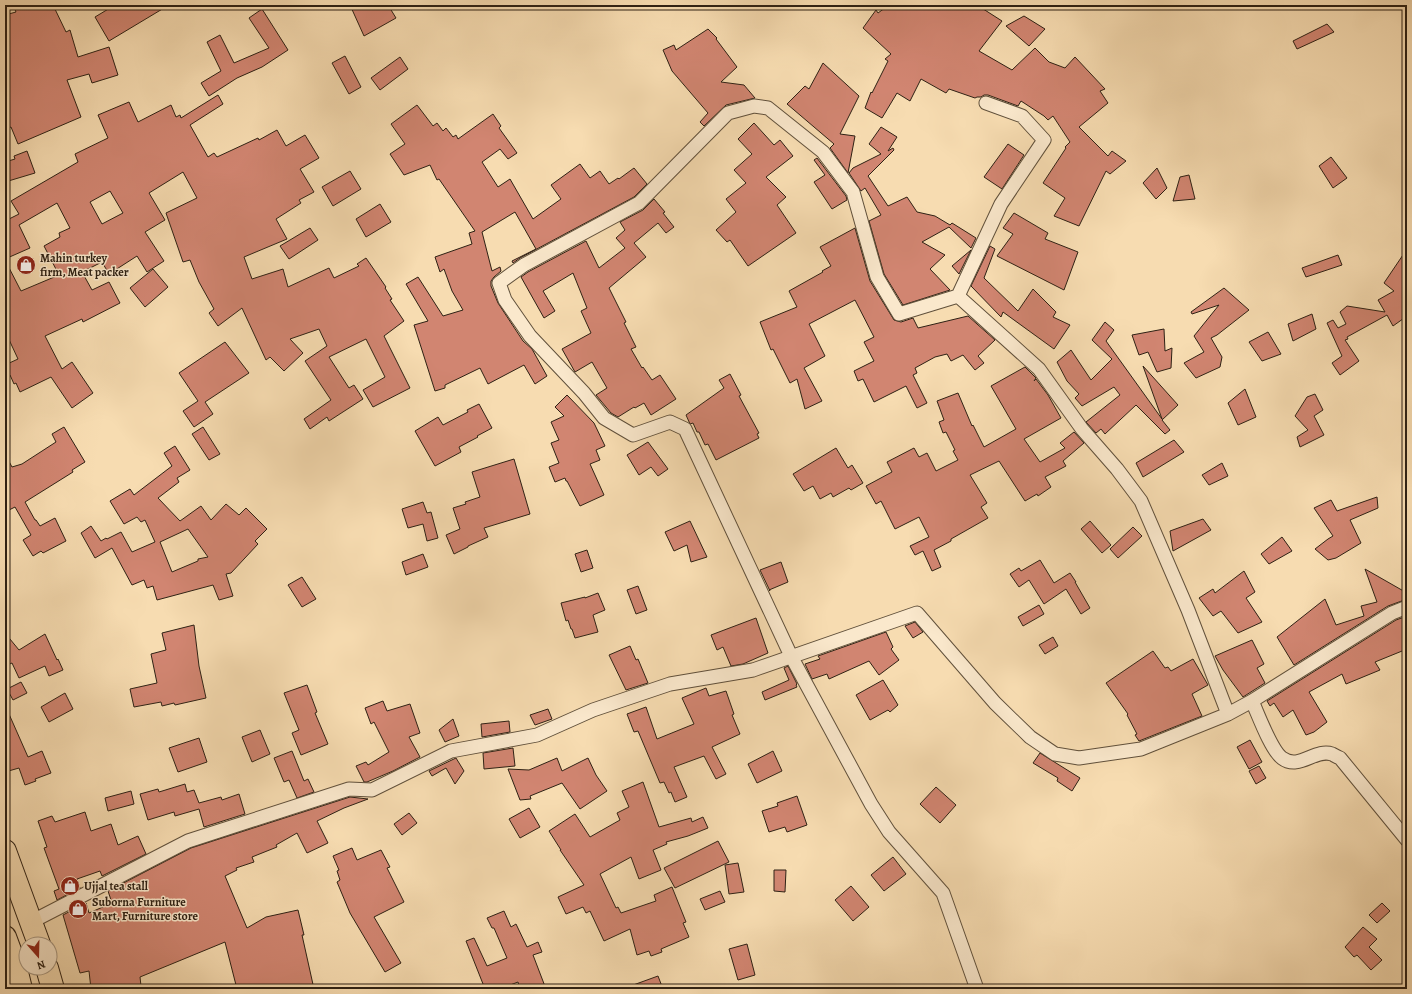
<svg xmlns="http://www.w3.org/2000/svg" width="1412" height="994" font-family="Alegreya,serif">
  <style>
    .building { fill: #d18571; stroke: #2e2114; fill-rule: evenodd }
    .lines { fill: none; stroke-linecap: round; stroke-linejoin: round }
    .minor-casing { stroke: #60503b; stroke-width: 15 }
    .trunk-casing { stroke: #2e2114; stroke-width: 24 }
    .minor { stroke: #fae8cc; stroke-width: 13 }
    .trunk { stroke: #f7dcb1; stroke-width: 22 }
    .labels { text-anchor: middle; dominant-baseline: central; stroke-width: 3; stroke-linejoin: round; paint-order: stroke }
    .poi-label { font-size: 12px; font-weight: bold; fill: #2e2114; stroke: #fae8cc; text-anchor: start }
  </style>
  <rect width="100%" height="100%" fill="#f7dcb1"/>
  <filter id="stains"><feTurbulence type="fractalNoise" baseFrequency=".005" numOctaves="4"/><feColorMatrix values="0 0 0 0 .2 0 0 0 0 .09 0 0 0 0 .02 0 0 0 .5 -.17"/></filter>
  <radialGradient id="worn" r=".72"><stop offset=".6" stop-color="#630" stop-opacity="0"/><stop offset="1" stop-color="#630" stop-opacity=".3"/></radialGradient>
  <path class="building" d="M13,5H53L66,32L70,30L78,57L109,47L118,75L92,83L89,74L67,80L81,117L18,144L11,127L5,129V15L16,12Z
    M115,5H169L109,41L95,17Z
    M350,5H388L396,18L364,36Z
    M889,5H977L1002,21L979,51L1012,70L1035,48L1049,62L1065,68L1075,57L1105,89L1100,91L1108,103L1079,127L1108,156L1112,151L1126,161L1110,174L1106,171L1079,226L1054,216L1065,198L1043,183L1066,148L1065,147L1070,142L1053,116L1048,120L1044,116L1021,101L1018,106L988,95H984L981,97H977L975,98L949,89L946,93L921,79L910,101L897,93L882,118L865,108L871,92L872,93L888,61L885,59L891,54L863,28L876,10L878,13Z
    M262,9L288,50L262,67L237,78L209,96L201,83L221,71L207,42L220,35L234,63L269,48L249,18Z
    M1024,16L1045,29L1029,46L1006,26Z
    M1327,24L1334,32L1297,49L1293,41Z
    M708,29L717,38L716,39L737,67L721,82L744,85L755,98L726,105L704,126L700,122L708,113L672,71L663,50L674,45L676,50Z
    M345,56L361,87L349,94L332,63Z
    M400,57L408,69L380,90L371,78Z
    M823,63L859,96L840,134L855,136L848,173L830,148L834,144L787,104L805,86L809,89Z
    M218,95L223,104L190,125L208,157L214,153L217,157L258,138L259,140L277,130L286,146L305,135L319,158L300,169L314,192L299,200L301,203L276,219L287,239L244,257L252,279L283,269L288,287L329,268L334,278L359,266L357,264L366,258L386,287L385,288L392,299L390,300L404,321L384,336L410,388L373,407L363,390L385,377L366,339L329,357L349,388L354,385L363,399L329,421L327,417L310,429L304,419L331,400L305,361L327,346L319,329L290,339L303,353L284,371L270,357L266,360L242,308L218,326L209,313L214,309L199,282L190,260L183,262L166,213L197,198L183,172L149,193L165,220L145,232L164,261L147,272L137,256L109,274L102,262L82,272L92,290L109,282L120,303L83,322L82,319L45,336L62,369L72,362L93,393L72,408L51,377L20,392L16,383L14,384L10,375L5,378V365L18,359L5,331V260L21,291L59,275L44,246L60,237L59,233L70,228L57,203L19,225L30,248L5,259V221L19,214L11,201L78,162L75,154L108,138L98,115L129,102L138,122L171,105L176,117L180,115L181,118ZM110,191L123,213L102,224L90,202Z
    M417,105L433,126L437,123L443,131L446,128L453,137L456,135L458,139L493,114L501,126L499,128L517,153L508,159L500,149L482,162L498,187L510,179L533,219L561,199L551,185L580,164L590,178L600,171L609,184L618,178L619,179L634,168L647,184L634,197L520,258L513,263L512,261L536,249L515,212L482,232L492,271L500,267L501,271L494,277L491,281V286L498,303L523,341L532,349L547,376L535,384L524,365L488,384L480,368L445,385V388L435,391L414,325L428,321L406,284L418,277L443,316L463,310L452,291L444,269L440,272L435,257L472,244L469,233L475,231L439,179L437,180L430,165L404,175L390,154L405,144L391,124Z
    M754,123L774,145L780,140L793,156L766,177L786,197L777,205L796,233L748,266L730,240L727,242L716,230L736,212L726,199L746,183L734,170L752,154L738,139Z
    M881,127L897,137L888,151L893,148L894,150L868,176L888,206L907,197L917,212L935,216L950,225L952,223L976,238L971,248L949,227L922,242L945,255L930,269L950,290L903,305L884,274L869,221L881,215L865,188L861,191L849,173L853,168L881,154L869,144Z
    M1008,144L1024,155L1002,189L984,177Z
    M27,151L35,173L5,182V162L15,159L14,156Z
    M1331,157L1347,178L1333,188L1319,166Z
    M817,158L846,196L847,200L832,209L814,182L825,175L814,160Z
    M1157,168L1167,188L1156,199L1143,183Z
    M350,171L361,189L333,206L322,187Z
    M1189,175L1195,199L1173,201L1180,177Z
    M654,199L665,212L663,213L674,227L666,233L658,223L634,243L646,257L609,288L626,322L624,323L636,347L631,349L642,368L643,367L652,380L660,375L676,399L651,415L644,403L635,408L634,407L618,417L611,413L596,395L607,388L592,362L575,372L562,349L591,333L581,311L587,308L573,273L543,291L555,311L544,318L521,277L528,272L586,241L599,268L625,248L616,238L625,230L620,222L643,210Z
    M380,204L391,222L366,237L356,219Z
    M1014,213L1048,233L1045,239L1078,252L1064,290L997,256L1013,234L1003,228Z
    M310,228L318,240L289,259L280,246Z
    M855,228L870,281L894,320L901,322L913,318L918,328L968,316L995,340L978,356L984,363L975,370L963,355L951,361L947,354L935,357L915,368L917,373L913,375L927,403L917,408L906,386L874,402L863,379L858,381L854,371L874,361L864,342L874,337L855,300L809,324L825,356L804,368L822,401L805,409L797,379L790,383L773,349L771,350L760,322L797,307L789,291L823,272L822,271L831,266L820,247Z
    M990,246L995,249L984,278L1018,311L1033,289L1056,312L1053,317L1070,325L1054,349L1003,312L1001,317L971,286Z
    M1407,249V316L1393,326L1387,315L1347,337L1348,339L1345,340L1359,361L1340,375L1332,363L1342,356L1327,323L1333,320L1338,328L1346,324L1340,312L1347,306L1385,312L1378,300L1394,291L1384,283Z
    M971,250L959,274L952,266Z
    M1338,255L1342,265L1306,277L1302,268Z
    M153,269L168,287L145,307L130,288Z
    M1224,288L1249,310L1217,335L1211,338L1222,357L1220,367L1196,378L1184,363L1204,352L1194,336L1219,305L1192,314L1191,312Z
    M1312,314L1316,329L1293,341L1288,324Z
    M1105,322L1114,330L1106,341L1162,419L1143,366L1178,405L1162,420L1170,430L1165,434L1136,405L1105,434L1101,429L1096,433L1086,422L1120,395L1114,387L1082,406L1075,398L1079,394L1067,381L1057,362L1071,350L1091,380L1112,359L1092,340Z
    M1164,329L1165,351L1172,348L1171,368L1157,372L1148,352L1139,355L1132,335Z
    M1268,332L1281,354L1262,361L1249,342Z
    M225,342L249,373L205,402L213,414L194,427L183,411L198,401L179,373Z
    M1025,367L1036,378L1034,381L1036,379L1048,395L1061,418L1024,439L1040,462L1065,448L1060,443L1074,432L1084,443L1063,461L1066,466L1045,477L1051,487L1038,496L1037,494L1025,501L999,461L970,475L987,503L981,507L988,518L951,539V541L934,550L941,567L932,571L923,551L915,555L910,546L929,537L919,517L895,529L881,501L876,504L866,486L892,472L887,462L914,448L919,457L927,453L936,471L958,460L953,451L955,450L946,432L943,433L939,422L944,420L937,401L958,393L972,426L973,425L984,447L1016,429L991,386Z
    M730,374L741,395L739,396L759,433L757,434L759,438L716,460L708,444L705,445L699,432H697L693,423L690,424L686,415L724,388L719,380Z
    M1245,389L1256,417L1238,425L1228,403Z
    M1315,394L1323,410L1314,416L1324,435L1300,447L1297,437L1308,430L1295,416L1307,397Z
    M567,395L594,423L605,446L596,450L600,460L590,464L604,495L580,506L567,481H566L565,478L555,482L549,467L559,463L551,443L559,440L551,422L564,416L555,407Z
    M479,404L492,428L477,436L478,437L459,447L461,452L435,466L415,431L438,417L443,425L468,412L467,410Z
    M64,427L85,462L72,470L73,472L25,502L35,520H36L40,526L55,518L66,541L43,553L41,551L33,556L23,540L31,535L15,507L5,512V454L12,467L22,464L56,442L52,434Z
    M203,427L220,454L209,460L192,434Z
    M1174,440L1184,452L1143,477L1136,463Z
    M648,442L668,469L658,476L651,467L639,475L627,455Z
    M175,446L190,470L177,478L179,482L158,498L180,521L201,506L211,520L226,504L239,515L246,508L267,529L255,541L258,544L231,573L226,574L233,596L219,600L213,585L157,600L153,586L147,588L144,580L132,585L112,548L95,558L81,533L91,526L101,541L106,538L107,539L121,532L132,552L155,542L145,520L141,522L137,517L124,524L110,501L130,489L134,495L172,466L164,453ZM188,529L208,557L198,559V561L172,572L160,542Z
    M836,448L848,468L852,465L863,483L851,490L849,488L833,497L831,493L820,499L813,486L804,491L793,474Z
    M514,459L530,514L484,528L488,537L468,546V547L454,554L446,535L460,529L453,508L466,504L465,502L480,497L472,472Z
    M1222,463L1228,476L1209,485L1202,475Z
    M1377,497L1378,508L1350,520L1361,543L1336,558L1328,560L1315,549L1328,539L1333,536L1314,508L1331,500L1337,511Z
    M423,502L427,513L431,512L438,538L427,541L423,524L408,528L402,509Z
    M1203,519L1211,530L1173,551L1170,531Z
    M690,521L707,557L691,562L687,545L674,551L665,532Z
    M1090,521L1111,545L1102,553L1081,529Z
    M1133,527L1142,536L1118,558L1110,549Z
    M1282,537L1292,551L1269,564L1261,554Z
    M587,550L593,568L581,572L575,554Z
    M423,554L428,567L406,575L402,562Z
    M1040,560L1054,583L1070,573L1076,582H1075L1090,608L1081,614L1066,589L1044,604L1029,580L1019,587L1010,574L1019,568L1021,571Z
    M781,562L788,582L769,590L770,591L760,570Z
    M1365,569L1407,593V599L1388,606L1294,665L1277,637L1325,599L1336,625L1364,616L1361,606L1377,602Z
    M1244,571L1255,592L1246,598L1262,622L1238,633L1221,611L1213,616L1199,598L1213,589L1215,593Z
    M302,577L316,599L302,607L288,585Z
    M638,586L647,610L636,614L627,590Z
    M598,593L605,610L593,615L598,632L575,638L572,629H571L568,620L566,621L561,603L585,597V598Z
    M1039,605L1044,614L1023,626L1018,617Z
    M1407,616V649L1375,662L1380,670L1346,684L1342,674L1309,692L1327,722L1314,732L1306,735L1293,710L1283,717L1274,703L1270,706L1267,701L1396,620Z
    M756,618L768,653L743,664L731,666L723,647L717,650L711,635Z
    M915,622L923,632L913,638L905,626Z
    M194,625L199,666L206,698L175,705L174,703L162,706L161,702L134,707L130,689L157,683L151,654L166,650L162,633Z
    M886,632L893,647L891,649L899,660L879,675L869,661L829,679L827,674L812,679L805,664L820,659L818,656Z
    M5,633L19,650L45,634L57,660L58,659L63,670L49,676L45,666L19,678L12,663L5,666Z
    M1053,637L1058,646L1045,654L1039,645Z
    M1252,640L1264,664L1257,668L1265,683L1243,697L1223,670L1215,656Z
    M630,646L636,660L638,659L648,683L626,690L609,655Z
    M1153,651L1165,668L1168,667L1171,671L1193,659L1208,685L1192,694L1202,716L1139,741L1135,735L1137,734L1127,715L1128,714L1106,683Z
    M788,666L797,684L796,685L797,687L765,700L762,692L789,680L784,668Z
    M883,680L898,705L890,712L888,710L870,720L856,695Z
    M21,682L27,693L13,700L7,689Z
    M307,685L317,712L315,713L328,744L301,755L292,733L299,730L284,693Z
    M706,688L709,696L726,691L734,714L732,715L740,734L712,747L726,774L716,779L704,756L674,767L687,797L675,802L671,792L669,793L664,782L660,783L638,731L634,732L627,714L646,707L657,739L694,724L682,698Z
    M65,693L73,709L49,722L41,707Z
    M383,701L387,711L410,704L420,733L409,737L420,757L393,771L367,782H364L356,766L366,762L368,765L389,752L374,722L371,724L365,708Z
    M5,705L28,757L42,751L51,773L35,779L36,781L25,785L19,768L5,772Z
    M548,709L552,719L535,725L530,715Z
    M453,719L459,736L445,742L439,730Z
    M509,721L510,732L482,737L481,724Z
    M260,730L270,754L252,762L242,737Z
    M199,738L207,762L178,772L169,748Z
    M1250,740L1262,762L1249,769L1237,747Z
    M513,748L515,766L484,769L483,753Z
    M292,751L304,781L308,779L314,792L297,798L289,780L284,782L274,758Z
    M773,751L782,771L757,783L748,764Z
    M1040,753L1080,778L1072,791L1057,781L1058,778L1033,763Z
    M456,758L464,771L455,784L446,768L432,776L429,771Z
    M557,758L562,771L588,758L596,775L607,791L580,809L562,783L530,796L531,799L520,800L508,769L529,770Z
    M1259,766L1266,778L1256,784L1249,771Z
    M643,782L659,827L691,818L692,822L703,817L708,828L688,836L666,842L667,844L653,850L661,870L639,879L631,857L600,874L616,908L618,907L621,913L656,901L654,895L672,887L686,922L683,923L689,937L661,949L662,952L651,956L649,951L637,955L630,929L604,941L590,911L586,913L583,907L566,914L558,897L584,885L560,850H561L549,831L575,814L590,837L620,820L617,813L629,807L622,791Z
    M185,784L187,792L194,790L199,803L221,797L222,800L239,794L245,814L204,827L199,809L175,816L174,812L148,820L140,794L158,789L159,792Z
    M936,787L956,805L940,823L920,804Z
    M131,791L134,804L108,811L105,798Z
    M797,796L807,825L787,832L785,827L769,832L762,811L778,806L777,803Z
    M350,797L368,799L344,808L317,821L328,843L307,853L297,833L276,845L277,847L252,857L254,862L236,868L237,870L225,876L247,928L266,917L298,910L304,935H302L314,989H280V985L265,989H237L225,942L140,977L141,986L117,989H91L89,971L80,973L63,915L86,903L89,913L112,903L108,891L191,848Z
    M529,808L540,827L520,838L509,819Z
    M85,812L91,831L111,824L118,845L138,836L146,854L102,876L100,871L77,879L80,888L57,900L54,891L59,889L44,848L47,847L38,821L52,816L55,822Z
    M409,813L417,823L402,835L394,824Z
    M718,841L729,862L675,888L664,868Z
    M352,848L357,860L381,850L390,867L387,868L404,902L374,917L401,963L385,972L350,913L337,882L340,880L337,871L339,870L333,856Z
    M893,857L906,874L884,891L871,875Z
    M738,863L744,892L729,894L725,865Z
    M774,870H786L785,892L774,891Z
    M851,886L869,907L853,921L835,900Z
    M720,891L725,902L705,910L700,899Z
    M1382,903L1390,911L1377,923L1369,915Z
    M504,911L511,927L516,924L527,947L538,942L542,952L533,955L546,989H520L518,982L500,989H485L466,941L474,938L487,966L507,958L494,928H492L487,918Z
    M1363,927L1377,939L1369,947L1382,960L1371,970L1357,955L1354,957L1345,947Z
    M747,944L755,975L738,980L729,949Z
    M658,976L663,989H625V988Z"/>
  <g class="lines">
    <g class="minor-casing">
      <path id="minor" d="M958,296L1039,369L1082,429L1117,469L1141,501L1188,610L1228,714
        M1252,701C1258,714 1271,750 1282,758C1299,771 1315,748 1332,754C1334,755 1337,757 1340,758L1407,840
        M31,922L188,841L349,789L372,790L451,751L537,735L593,710L670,684L753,670L917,613L995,703L1030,737L1055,754L1079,758L1141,749L1228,714L1252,701L1392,613L1407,607
        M977,989L943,893L889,832L871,804L791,656L685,429L670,422L633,435L604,418L584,393L530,336L505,300L499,283L524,265L639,203L728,113L754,106L768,108L823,152L853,192L877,277L899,314L958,296L1001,204L1044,140L1022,116L986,103"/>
    </g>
    <g class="trunk-casing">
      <path id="trunk" d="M5,851L39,944
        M5,937L15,964L21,989
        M47,968L53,989"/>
    </g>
    <use href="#minor" class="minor"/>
    <use href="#trunk" class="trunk"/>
  </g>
  <defs>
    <g id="shop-disc" transform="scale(1)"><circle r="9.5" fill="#8f2418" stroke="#fae8cc"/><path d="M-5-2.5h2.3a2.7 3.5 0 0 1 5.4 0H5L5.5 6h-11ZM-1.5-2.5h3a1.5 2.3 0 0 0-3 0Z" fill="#fff"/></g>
  </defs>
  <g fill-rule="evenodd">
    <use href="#shop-disc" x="26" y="265"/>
    <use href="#shop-disc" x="70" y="886"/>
    <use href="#shop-disc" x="78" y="909"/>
  </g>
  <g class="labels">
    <g class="poi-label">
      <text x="40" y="258">Mahin turkey<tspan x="40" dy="14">firm, Meat packer</tspan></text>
      <text x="84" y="886">Ujjal tea stall</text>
      <text x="92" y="902">Suborna Furniture<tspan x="92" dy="14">Mart, Furniture store</tspan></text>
    </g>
  </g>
  <rect width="1412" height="994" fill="none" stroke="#f7dcb1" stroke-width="20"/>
  <rect x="6" y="6" width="1400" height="982" fill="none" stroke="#2e2114" stroke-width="2"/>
  <rect x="10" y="10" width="1392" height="974" fill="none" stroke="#2e2114"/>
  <g transform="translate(38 956) rotate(160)"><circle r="19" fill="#fae8cc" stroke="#a89882"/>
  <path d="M0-3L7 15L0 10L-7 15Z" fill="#8f2418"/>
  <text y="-6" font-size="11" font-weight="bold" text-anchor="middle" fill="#2e2114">N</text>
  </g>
  <rect width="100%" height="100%" filter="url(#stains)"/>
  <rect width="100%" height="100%" fill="url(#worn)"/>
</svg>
